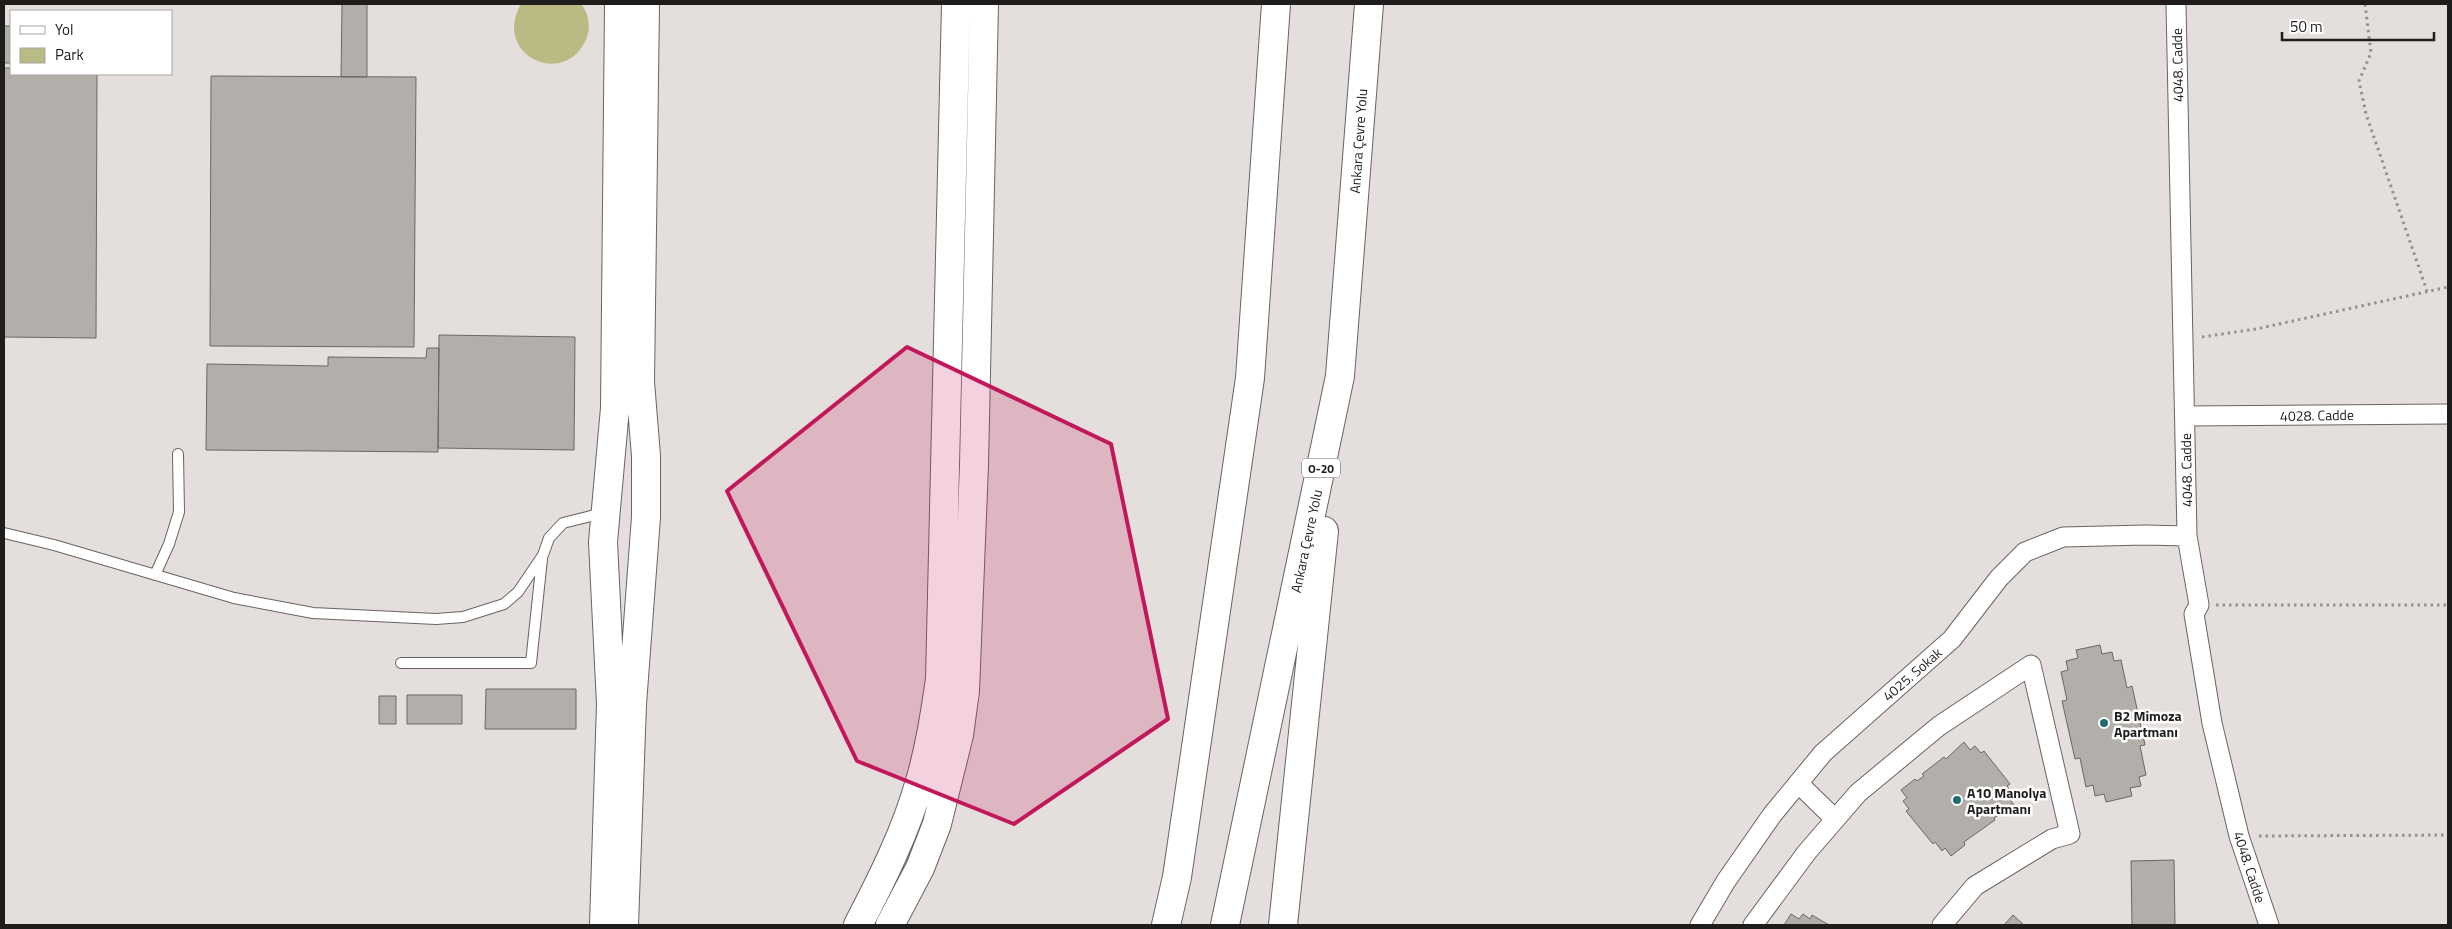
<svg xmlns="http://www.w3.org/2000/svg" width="2452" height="929" font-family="'Titillium Web',sans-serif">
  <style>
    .green { fill: #b9ba84 }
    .building { fill: #b2afab; stroke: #6b6864 }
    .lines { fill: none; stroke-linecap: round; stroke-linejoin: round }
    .service-casing { stroke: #696462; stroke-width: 12 }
    .minor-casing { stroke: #696462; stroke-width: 21 }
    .secondary-casing { stroke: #696462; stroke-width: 30 }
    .motorway-casing { stroke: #696462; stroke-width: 30 }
    .path { stroke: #95918f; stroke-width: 3; stroke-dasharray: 2.5 4; stroke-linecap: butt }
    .service { stroke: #fff; stroke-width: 10 }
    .minor { stroke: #fff; stroke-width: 19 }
    .secondary { stroke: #fff; stroke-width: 28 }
    .motorway { stroke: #fff; stroke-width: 28 }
    .marked { fill: #c2185b; fill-opacity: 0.2; stroke: #c2185b; stroke-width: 4; stroke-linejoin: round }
    .poi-dot { fill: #216c73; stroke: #fff; stroke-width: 2 }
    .labels { text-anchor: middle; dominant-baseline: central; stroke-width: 5; stroke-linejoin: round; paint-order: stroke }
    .shield { fill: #fff; stroke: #626160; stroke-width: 1 }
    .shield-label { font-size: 12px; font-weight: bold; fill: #1f1d1c }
    .street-label { font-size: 14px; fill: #1f1d1c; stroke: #fff }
    .poi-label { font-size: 14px; font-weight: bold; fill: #1f1d1c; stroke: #fff; text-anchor: start }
  </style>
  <rect width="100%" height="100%" fill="#e4dedc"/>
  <path class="green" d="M521,4H581C588,12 591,26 587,37C567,90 491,56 521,4Z"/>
  <path class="building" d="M342,4H367V77H341Z
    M4,26H11V63H4Z
    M4,68H11V74H97L96,338L4,337Z
    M211,76L416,77L414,347L210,346Z
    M439,335L575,337L574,450L438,448Z
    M427,348H439L438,452L206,450L207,364L328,366V357L426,358Z
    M2100,645L2102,654L2112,652L2114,661L2121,660L2127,688L2132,686L2145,745L2140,746L2146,775L2139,777L2141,786L2130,788L2132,796L2106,802L2104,794L2095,796L2093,785L2086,787L2080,758L2075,759L2062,701L2067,700L2061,672L2068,670L2066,661L2078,658L2076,650Z
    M486,689H576V729H485Z
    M407,695H462V724H407Z
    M379,696H396V724H379Z
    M1964,742L1970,750L1975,746L1981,753L1984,751L2010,784L2007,786L2013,794L2008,797L2014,805L1994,818L1995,820L1964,842L1965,845L1951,856L1945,848L1942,851L1935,842L1933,844L1906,811L1909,809L1903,801L1907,798L1901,790L1915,779L1917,781L1924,776L1922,774L1944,757L1946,759Z
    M2174,860L2175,925H2132L2131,861Z
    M1791,914L1799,919L1803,914L1810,919L1812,915L1829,925H1784Z
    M2013,915L2024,925H2004Z"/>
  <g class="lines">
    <g class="service-casing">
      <path id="service" d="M4,533L54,545L234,598L313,613L436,619L463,617L504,604L518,592L543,555L549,538L563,523L603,513
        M155,575L169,544L179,512L178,454
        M401,663H531L542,559"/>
    </g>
    <g class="minor-casing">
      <path id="minor" d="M2176,4L2187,536L2199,605L2194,614L2212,723L2239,836L2269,925
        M2185,416L2448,414
        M1798,783L1835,819
        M1700,925L1726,881L1772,815L1823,753L1952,639L1999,578L2025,552L2063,537L2145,535L2187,536
        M1753,925L1807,852L1858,793L1939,726L2031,665L2070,834L2052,839L1975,886L1942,925"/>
    </g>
    <g class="secondary-casing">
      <path id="secondary" d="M604,925L611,704L603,542L615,408L619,4
        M624,925L632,704L646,517V456L640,382L645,4
        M858,925C882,879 906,831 920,781C930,747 935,713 940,679L956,4
        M890,925L920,868L937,824L959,735L965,691L974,465L984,4"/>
    </g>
    <g class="motorway-casing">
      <path id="motorway" d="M1166,925L1177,877L1250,378L1276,4
        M1225,925L1340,376L1369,4
        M1283,925L1324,531"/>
    </g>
    <path class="path" d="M2365,4L2371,53L2359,81L2366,114L2427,291
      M2202,337L2256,329L2448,287
      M2216,605H2448
      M2259,836L2448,835"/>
    <use href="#service" class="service"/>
    <use href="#minor" class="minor"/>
    <use href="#secondary" class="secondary"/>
    <use href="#motorway" class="motorway"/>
  </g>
  <path class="marked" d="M907,347L1111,444L1168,719L1014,824L857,761L727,491Z"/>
  <g class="poi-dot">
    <circle cx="2104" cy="723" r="5"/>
    <circle cx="1957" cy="800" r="5"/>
  </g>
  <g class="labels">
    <rect class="shield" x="1302" y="458.5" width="38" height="19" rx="4"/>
    <g class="shield-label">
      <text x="1321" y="468">O-20</text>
    </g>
    <g class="street-label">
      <text transform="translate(2177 65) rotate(-91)">4048. Cadde</text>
      <text transform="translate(1358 141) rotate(-86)">Ankara Çevre Yolu</text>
      <text transform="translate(2317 415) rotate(-1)">4028. Cadde</text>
      <text transform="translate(2186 470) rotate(-91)">4048. Cadde</text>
      <text transform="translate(1306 541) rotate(-78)">Ankara Çevre Yolu</text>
      <text transform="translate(1912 674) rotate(-41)">4025. Sokak</text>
      <text transform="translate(2250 867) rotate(72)">4048. Cadde</text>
    </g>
    <g class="poi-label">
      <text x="2114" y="715">B2 Mimoza<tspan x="2114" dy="16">Apartmanı</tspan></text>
      <text x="1967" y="792">A10 Manolya<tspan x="1967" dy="16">Apartmanı</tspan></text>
    </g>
  </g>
  <rect width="2452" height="929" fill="none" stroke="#1f1d1c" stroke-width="10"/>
  <rect x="10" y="10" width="162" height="65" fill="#ffffff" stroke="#a5a5a4"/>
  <rect x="20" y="26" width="25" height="8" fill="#ffffff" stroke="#a5a5a4"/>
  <text x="55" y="35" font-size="15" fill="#1f1d1c">Yol</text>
  <rect x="20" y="48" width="25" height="15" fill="#b9ba84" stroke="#a5a5a4"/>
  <text x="55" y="60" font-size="15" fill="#1f1d1c">Park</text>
  <path d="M2282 32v8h152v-8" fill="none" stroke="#1f1d1c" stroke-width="2.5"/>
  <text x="2290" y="32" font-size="15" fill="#1f1d1c" stroke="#ffffff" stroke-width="4" paint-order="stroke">50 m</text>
</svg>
